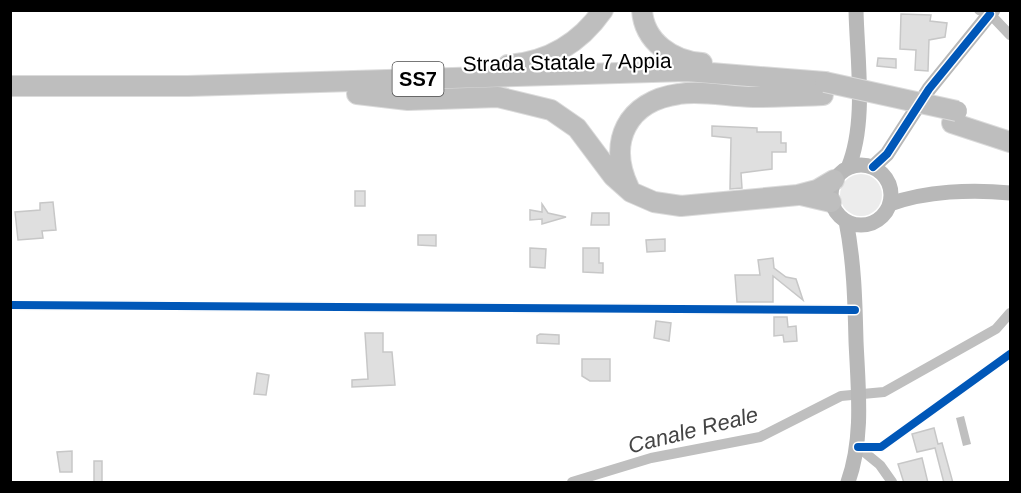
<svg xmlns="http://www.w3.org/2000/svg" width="1021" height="493" font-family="Helvetica,sans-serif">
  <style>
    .grass { fill: #ececec }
    .water { fill: #bfbfbf }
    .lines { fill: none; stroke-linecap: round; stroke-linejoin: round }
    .canal { stroke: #bfbfbf; stroke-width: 10 }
    .building { fill: #dfdfdf; stroke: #c7c7c7; stroke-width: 1.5 }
    .highway-casing { stroke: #dbdbdb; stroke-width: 22 }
    .street { stroke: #bebebe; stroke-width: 10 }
    .secondary { stroke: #b8b8b8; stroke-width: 15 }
    .highway { stroke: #bebebe; stroke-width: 20 }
    .highway-bridge-casing { stroke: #dbdbdb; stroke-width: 22; stroke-linecap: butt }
    .highway-bridge { stroke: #bebebe; stroke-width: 20 }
    .cycleway-casing { stroke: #fff; stroke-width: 11 }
    .cycleway { stroke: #0057b8; stroke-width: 8 }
    .labels { text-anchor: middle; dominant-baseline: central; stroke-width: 4.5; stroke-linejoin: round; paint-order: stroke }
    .shield { fill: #fff; stroke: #4c4c4c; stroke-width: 1.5 }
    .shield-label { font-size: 20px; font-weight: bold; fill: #000 }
    .street-label { font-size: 21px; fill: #000; stroke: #fff }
    .water-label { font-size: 22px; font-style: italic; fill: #444; stroke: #fff }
  </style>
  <rect width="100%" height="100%" fill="#fff"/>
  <path class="grass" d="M840 195a21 21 0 1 1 42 0a21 21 0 1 1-42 0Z"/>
  <path class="water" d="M964,416L971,444L963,446L956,418Z"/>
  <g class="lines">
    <path class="canal" d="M572,482L651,458L760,437L841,396L884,392L996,329L1010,313"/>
  </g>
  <path class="building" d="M901,14L931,15L930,21L947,23L945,37L929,40L928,71L915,70L916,50L900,49Z
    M878,58L896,59V68L877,66Z
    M712,126L757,128V132H781V143H786V152H772V169L741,173L742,188L730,189L731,138L712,136Z
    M355,191H365V206H355Z
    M53,202L56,230L42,231L43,238L18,240L15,212L40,210V203Z
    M542,204L548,213L566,217L542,224V219L530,220V210L542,212Z
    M592,213H609V225H591Z
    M418,235H436V246L418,245Z
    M665,239V251L647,252L646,240Z
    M530,248L546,249L545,268L530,267Z
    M583,248H599V263H603V273L583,272Z
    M773,258L774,268L786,277L796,279L803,300L773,276V302H737L735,275H760L758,260Z
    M774,317H787L788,327L796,326L797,341L784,342L783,335L774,336Z
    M656,321L671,323L669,341L654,338Z
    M365,333H383V352H392L395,385L352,387V380L368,379Z
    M540,334L559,335V344L537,343V336Z
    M582,359H610V381H590L582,376Z
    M257,373L269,375L266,395L254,394Z
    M934,428L938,444L942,443L953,483H944L935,448L917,452L912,434Z
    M72,451V472H60L57,452Z
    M922,458L928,483H904L898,464Z
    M94,461H102V483H94Z"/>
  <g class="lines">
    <g class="highway-casing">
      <path id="highway" d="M642,10C644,42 673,61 702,63
        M508,65C548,62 580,43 603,10
        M10,86H188L686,71L825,82
        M357,94L408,100L498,97L551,110L577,128L613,176L631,192L654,202L681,206L798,195L817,190L834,180
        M952,123L1010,142
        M629,188C607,142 627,101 679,94C703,90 729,97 753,97C776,97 800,96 823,95
        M801,195L831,202"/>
    </g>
    <path class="street" d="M979,10L990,14L1010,35
      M10,305L855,310
      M858,447H881L1010,354
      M858,447L880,465L892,482"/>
    <path class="secondary" d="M831 195a30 30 0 1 1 60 0a30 30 0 1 1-60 0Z
      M873,167L887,154L929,89L993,10
      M848,168C867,123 857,59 856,10
      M890,204C926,191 972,189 1010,193
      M846,221C854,261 855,300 856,341C858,388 864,437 848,482"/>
    <use href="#highway" class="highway"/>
    <g class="highway-bridge-casing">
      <path id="highway-bridge" d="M825,82L957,111"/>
    </g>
    <use href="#highway-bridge" class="highway-bridge"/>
    <g class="cycleway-casing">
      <path id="cycleway" d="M873,167L887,154L929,89L990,14
        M10,305L855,310
        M858,447H881L1010,354"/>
    </g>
    <use href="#cycleway" class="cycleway"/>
  </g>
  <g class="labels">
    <rect class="shield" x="392.5" y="62" width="51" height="34" rx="4.5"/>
    <g class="shield-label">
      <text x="418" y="79">SS7</text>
    </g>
    <g class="street-label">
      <text transform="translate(567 62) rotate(-1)">Strada Statale 7 Appia</text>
    </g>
    <g class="water-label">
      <text transform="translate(693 430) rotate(-14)">Canale Reale</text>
    </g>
  </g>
  <rect width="1021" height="493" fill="none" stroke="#000000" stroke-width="24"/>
</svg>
